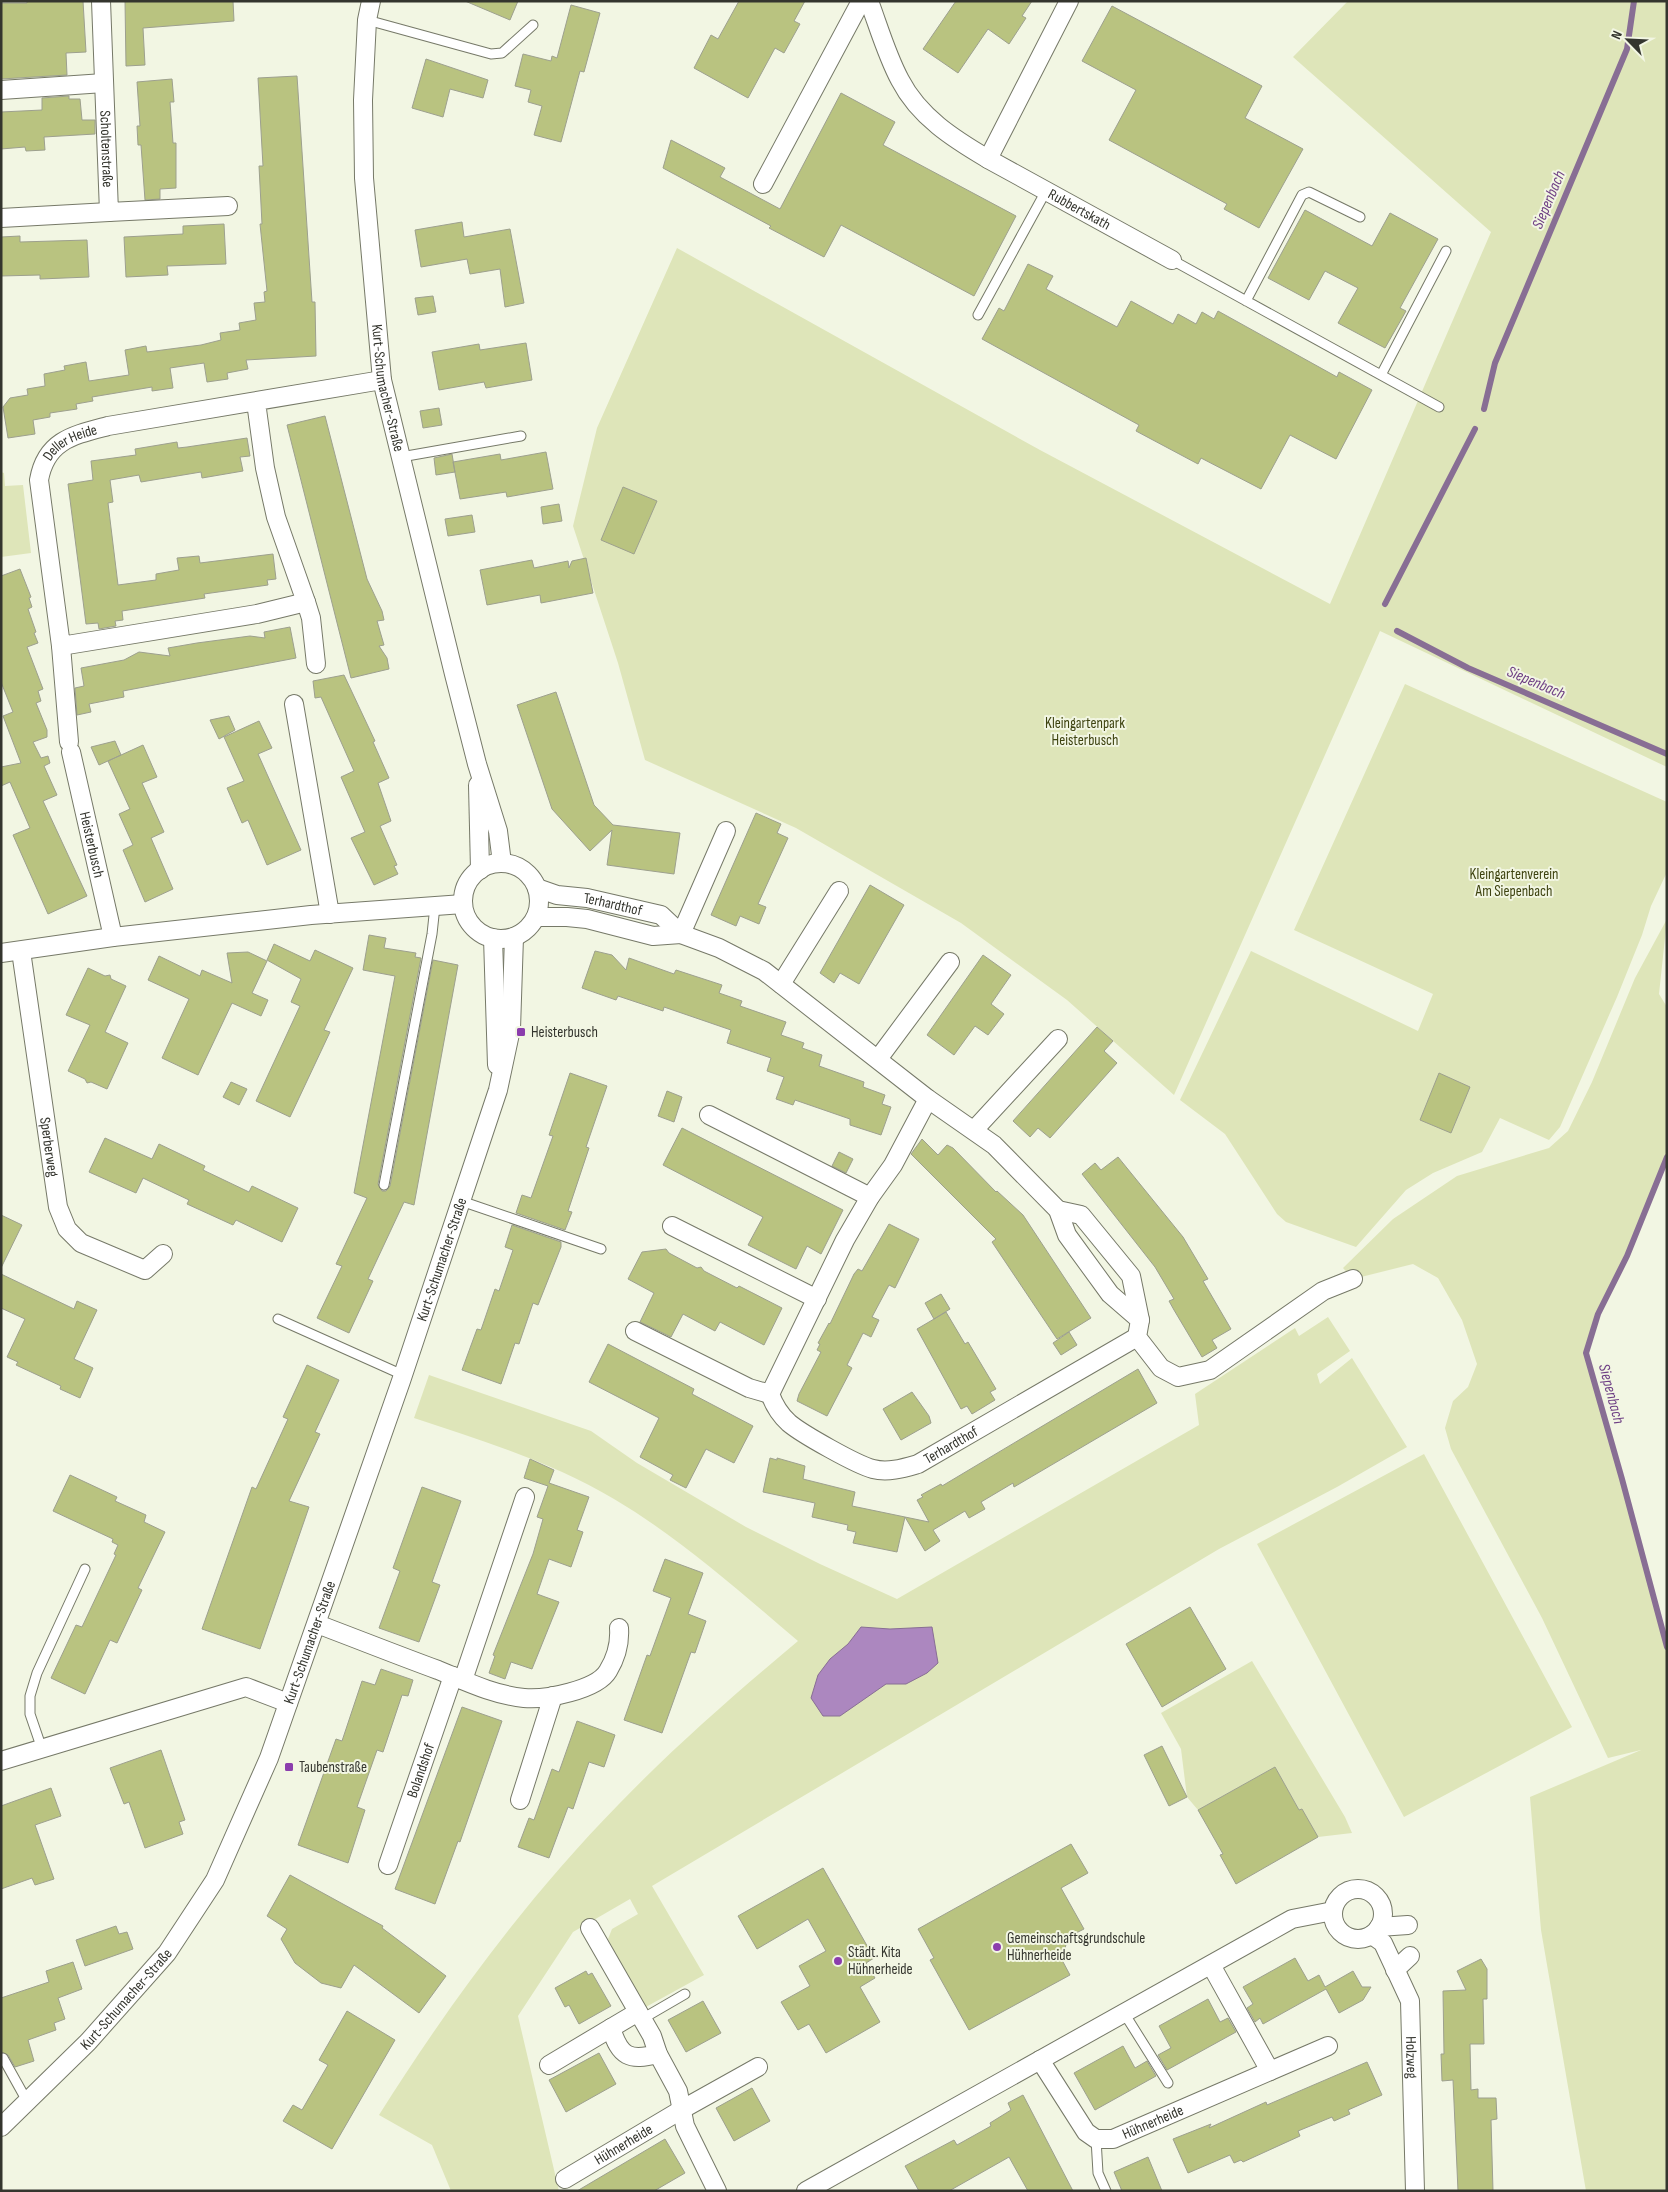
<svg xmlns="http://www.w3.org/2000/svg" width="1668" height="2192" font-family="'Sofia Sans Condensed',sans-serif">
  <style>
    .green { fill: #dee5b9 }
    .water { fill: #ac87bf; stroke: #886e94 }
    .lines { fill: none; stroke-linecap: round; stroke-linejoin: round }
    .stream { stroke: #886e94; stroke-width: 6 }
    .building { fill: #b9c380; stroke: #9da08e }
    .service-casing { stroke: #767968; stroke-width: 11 }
    .minor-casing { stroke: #767968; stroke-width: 20 }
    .service { stroke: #fff; stroke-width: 9 }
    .minor { stroke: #fff; stroke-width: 18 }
    .poi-dot { fill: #8b3dad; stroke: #f2f6e3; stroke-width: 2 }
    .labels { text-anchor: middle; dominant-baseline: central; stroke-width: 4; stroke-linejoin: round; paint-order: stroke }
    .street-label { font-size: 15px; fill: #34352e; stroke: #f2f6e3 }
    .park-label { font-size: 15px; fill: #3e4310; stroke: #f2f6e3 }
    .poi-label { font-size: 15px; fill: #34352e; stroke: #f2f6e3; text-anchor: start }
    .water-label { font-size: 16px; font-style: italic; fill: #6e3f84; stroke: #f2f6e3 }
  </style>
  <rect width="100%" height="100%" fill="#f2f6e3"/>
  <path class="green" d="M1348,1H1667V767L1380,631L1174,1095L1067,1000L961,923L796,828L645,760L618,663L573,526L597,428L677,248L1040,450L1330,604L1491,232L1293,57Z
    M1,472L4,473L5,486L23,485L31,553L1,557Z
    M1405,684L1667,802V872L1651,906L1642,935L1617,997L1560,1127L1549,1140L1500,1118L1482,1152L1433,1173L1406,1190L1356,1247L1286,1222L1277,1214L1225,1134L1180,1100L1251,951L1418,1031L1433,994L1294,930Z
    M1667,919L1659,994L1667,1007V1157L1627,1256L1598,1314L1586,1353L1622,1479L1667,1647V2191H1586L1541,1930L1530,1797L1641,1750L1608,1758L1542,1618L1451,1449L1445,1428L1453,1401L1468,1387L1477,1364L1462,1320L1438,1278L1413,1264L1353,1279L1343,1268L1393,1219L1457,1176L1549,1148L1568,1131L1592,1082L1635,978Z
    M1328,1317L1350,1351L1317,1374L1320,1384L1352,1358L1407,1447L1337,1487L1219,1549L652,1886L704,1975L644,2008L608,1939L612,1929L638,1914L630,1899L573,1932L518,2016L559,2191H451L432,2145L379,2115C449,2004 527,1898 619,1804C675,1746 736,1693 798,1641C739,1591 680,1538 614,1499C552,1462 483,1441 414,1418L429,1375L591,1431L637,1463L746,1527L820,1564L897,1599L1199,1425L1195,1394L1295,1328L1299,1336Z
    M1424,1454L1572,1727L1404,1817L1257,1544Z
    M1252,1661L1345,1817L1352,1833L1318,1837L1302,1809L1299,1810L1275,1767L1198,1810L1187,1797L1181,1749L1161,1713Z"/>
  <path class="water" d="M861,1627L890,1629L932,1627L938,1663L927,1673L906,1684H886L840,1716H823L811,1698L818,1675L830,1659L848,1644Z"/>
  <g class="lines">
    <path class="stream" d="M1484,409L1495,363L1627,49L1634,1
      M1385,604L1475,429
      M1397,631L1468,668L1667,754
      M1667,1157L1627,1256L1598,1314L1586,1353L1622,1479L1667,1647"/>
  </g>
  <path class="building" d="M27,1H83L86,52L66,53L67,75L1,79V3H27Z
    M125,1H233L234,21L143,28L145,65L126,66Z
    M465,1H518L510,20Z
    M739,1H805L794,21L800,24L784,53L775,48L748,98L694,68L711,35L718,39Z
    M956,1H1032L1022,16L1026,18L1009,44L988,29L958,73L923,49Z
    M571,5L600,13L584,72L580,71L561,142L534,135L542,106L528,102L531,90L515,86L523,54L551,61L552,56L557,58Z
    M1112,6L1262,86L1245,118L1303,149L1259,228L1224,209L1227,204L1109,140L1136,90L1082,61Z
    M426,59L488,80L483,98L450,89L443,117L412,108Z
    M297,76L312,302H315L316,356L246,360L248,369L227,373L228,379L207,382L204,363L170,368L173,388L152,391V387L92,397L93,401L76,404L77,409L50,413V417L33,420L35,434L8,438L3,407L10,398L28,395L27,389L45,386L44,374L65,370L64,366L86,362L89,381L129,375L125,350L146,346L147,352L201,345L221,340L220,333L240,330L239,323L256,320L254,303L265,302L264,292L267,291L260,224H262L259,166H263L258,78Z
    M172,79L174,102H170L173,143H176V188L160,189V199L145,200L141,145H138L137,126H140L137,82Z
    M841,93L895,122L883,145L1016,216L974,296L841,225L824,257L769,228L771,226L663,168L671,140L725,168L720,177L780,209Z
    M69,96V99H80L82,120H95V134L44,137L45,150L26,151L25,147L1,149V112L42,110V98Z
    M1305,210L1372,246L1390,213L1438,239L1400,308L1406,311L1385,348L1338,323L1358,288L1325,271L1309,300L1268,278Z
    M462,222L464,237L510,229L524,303L505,307L500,269L470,274L467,259L421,267L415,230Z
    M224,224L226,264L167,266L168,275L126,277L124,237L183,234V226Z
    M20,236V242L87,240L89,277L40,279V275L1,276V237Z
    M1028,264L1053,276L1046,289L1117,327L1131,301L1173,324L1178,314L1196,324L1202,312L1214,319L1218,311L1337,377L1339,372L1372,390L1336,459L1290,435L1261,489L1201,458L1198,464L1136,431L1139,425L982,339L999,308L1004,311Z
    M433,296L436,312L418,315L415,298Z
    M526,343L532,380L486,388L484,382L439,390L432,352L479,344L480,350Z
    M439,408L442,425L423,428L420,411Z
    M325,416L367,579L382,611L384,620L377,621L384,645L379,646L387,658L389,669L351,678L287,425Z
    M247,438L250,456L240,457L243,471L202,478L201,472L141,482L139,475L110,480L113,502L108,503L118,585L156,580V574L179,570L177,558L199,556L200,563L273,554L276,579L267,580L268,585L204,594L205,598L122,611L123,620L115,621L116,626L99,629L98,623L86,624L68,484L93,480L91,461L136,455L135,449L177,442L178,448L187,447Z
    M546,452L553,489L507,497L506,492L460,499L453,462L500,454L501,460Z
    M452,454L455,472L436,475L434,458Z
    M623,487L657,501L634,554L601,540Z
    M559,504L562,521L543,524L541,507Z
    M472,515L475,532L448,536L445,519Z
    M586,558L593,593L541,603L540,595L487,605L480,570L532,560L534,568L568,561L569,568L572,561Z
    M20,569L31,597L29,598L32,607L28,609L36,632L34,633L38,643L27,647L43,689L38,691L41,701L36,703L47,730V737L33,742L41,758L48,756L50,763L44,766L57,795L43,801L87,896L48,914L13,835L30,828L10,782L1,786V767L21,763L3,716L13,712L1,682V576Z
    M290,627L296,658L123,691L124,697L89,704L91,712L77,715L75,688L84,686L81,668L124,660L139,652L170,656L168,648L197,643L250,636L265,638L264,632Z
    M344,675L375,741L373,742L389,778L378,783L391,821L380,826L397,865L394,866L398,874L374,885L351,838L365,832L341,777L354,771L321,697L315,698L313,681Z
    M556,692L594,805L613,825L680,833L674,874L607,865L612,830L590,851L552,809L517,705Z
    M229,716L235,730L219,739L210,720Z
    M259,721L272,748L258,754L301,850L267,865L248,820L242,823L227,788L244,781L224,737Z
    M115,741L121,755L99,765L91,747Z
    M143,745L157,777L142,783L164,832L151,838L173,889L145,902L123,850L133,845L119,814L130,809L108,761Z
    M756,813L781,824L777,833L788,838L758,904L766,907L759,924L740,916L736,926L711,915Z
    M870,885L904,905L859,984L840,973L834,983L820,973Z
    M369,935L386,938L384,948L416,953L415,957L421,958L378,1184L382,1191H386L390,1186L433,960L458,965L414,1205L404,1202L368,1279L373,1281L349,1333L317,1318L342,1266L336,1264L367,1198L354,1193L395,976L363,970Z
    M274,944L310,961L315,950L353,968L324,1030L330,1032L290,1117L256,1101L300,1006L291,1002L301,979L267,960Z
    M595,951L612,955L626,970L629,958L674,974L676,970L722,985L719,993L742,1001L740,1006L786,1022L781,1035L804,1043L802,1048L822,1055L819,1066L864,1082L863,1087L885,1095L882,1104L891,1107L881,1135L850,1125V1119L795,1100L793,1105L776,1099L784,1077L767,1071L771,1058L727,1043L731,1030L664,1007L663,1011L618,996L616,1000L582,988Z
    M248,952L267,961L252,993L268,1000L261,1016L232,1003L198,1075L162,1058L189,999L148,980L159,956L200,976L202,970L232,983L227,953Z
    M983,955L1011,975L991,1004L1004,1014L988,1035L975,1026L954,1055L927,1035Z
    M88,968L105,976L110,975L111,979L126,986L105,1032L128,1043L107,1089L91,1082L87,1083L85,1079L68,1071L90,1025L66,1015Z
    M1097,1027L1113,1041L1104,1051L1117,1063L1050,1138L1038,1128L1030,1137L1013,1121Z
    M570,1073L607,1086L586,1147L589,1148L568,1211L572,1212L565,1230L516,1213L522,1195L531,1198L553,1136L549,1135Z
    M1439,1073L1470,1087L1451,1133L1420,1120Z
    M231,1082L247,1089L239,1105L223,1097Z
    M667,1091L682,1097L674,1122L658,1116Z
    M682,1128L843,1210L821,1254L807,1246L796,1269L748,1245L763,1217L663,1165Z
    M105,1138L152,1159L159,1144L205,1166L203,1170L249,1192L252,1186L298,1208L282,1242L236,1220L233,1225L187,1204L189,1200L143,1178L136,1193L89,1172Z
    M922,1139L938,1155L947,1145L953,1148L996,1192L997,1191L1023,1215L1091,1318L1057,1339L992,1242L996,1239L911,1154Z
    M839,1152L853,1159L846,1173L832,1166Z
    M1118,1157L1183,1237L1208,1279L1203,1281L1231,1329L1212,1340L1217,1348L1202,1357L1174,1310L1169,1301L1174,1299L1155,1267L1082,1174L1095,1163L1101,1170Z
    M1,1215L22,1225L1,1268Z
    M889,1224L919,1239L895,1288L889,1285L872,1317L879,1320L871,1337L863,1333L847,1365L852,1368L827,1416L797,1401L799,1394L821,1352L817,1350L820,1344L818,1343L829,1323L830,1324L854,1274L858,1269L862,1271Z
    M512,1225L561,1242V1247L538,1305L533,1303L519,1344L515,1343L501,1384L462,1370L477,1329L481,1330L495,1289L499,1291L513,1250L505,1247Z
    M666,1249L669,1253L697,1268L701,1267L704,1271L737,1288L739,1286L782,1308L764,1345L720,1322L715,1331L683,1314L671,1337L640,1322L654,1293L628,1279L642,1252Z
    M1,1274L74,1309L77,1301L97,1310L74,1359L93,1368L80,1398L60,1389L61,1386L16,1365L18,1362L7,1357L25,1319L1,1308Z
    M941,1294L950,1309L934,1319L925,1303Z
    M946,1312L965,1344L968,1342L996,1389L990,1392L995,1400L972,1414L967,1406L961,1409L917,1329Z
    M1069,1332L1077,1345L1061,1355L1053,1343Z
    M608,1344L694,1389L692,1394L753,1426L734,1463L706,1449L686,1488L670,1480L673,1475L640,1457L659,1418L589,1382Z
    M307,1365L339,1380L315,1432L320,1434L289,1501L309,1507L260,1649L202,1629L252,1487L256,1489L288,1419L283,1417Z
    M1138,1369L1157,1403L1014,1487L1013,1483L981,1502L985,1509L969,1518L965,1511L933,1530L940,1541L925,1551L905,1517L929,1522L917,1500L923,1497L921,1495L941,1484L942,1486Z
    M912,1392L929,1416L931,1423L901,1440L883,1409Z
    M770,1458L777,1460V1458L805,1466L803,1479L855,1492L852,1506L905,1517L897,1552L853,1543L856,1532L847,1530L848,1525L812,1517L815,1503L763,1492Z
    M530,1459L554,1470L549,1483L589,1497L577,1530L583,1532L571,1567L549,1559L537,1594L559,1602L532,1669L511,1662L505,1679L489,1673L495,1656L493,1655L533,1554L543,1519L537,1517L548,1486L524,1478Z
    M70,1475L117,1497L115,1501L146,1515L144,1522L165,1532L138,1588L142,1590L117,1643L110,1640L85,1694L51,1678L76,1625L82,1627L116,1555L114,1554L118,1545L112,1542L113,1539L53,1511Z
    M422,1487L461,1501L432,1582L440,1585L419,1642L379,1628L400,1571L393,1568Z
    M665,1559L703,1573L688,1614L706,1621L695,1653L691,1652L662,1733L624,1720L647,1655L650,1656L671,1598L653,1591Z
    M1190,1607L1226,1669L1162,1707L1126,1644Z
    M381,1669L413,1680L408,1696L402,1695L383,1752L377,1750L357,1807L365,1810L348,1863L298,1845L336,1739L342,1741L362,1681L375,1685Z
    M462,1707L502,1721L460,1842L458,1841L435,1904L395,1889Z
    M577,1721L615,1735L604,1767L589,1762L573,1809L568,1807L549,1858L518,1847L529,1818L534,1820L552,1769L559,1772Z
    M1162,1746L1187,1797L1169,1806L1144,1755Z
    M161,1750L185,1820L179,1822L183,1834L145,1848L129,1802L124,1804L110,1768Z
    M1275,1767L1299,1810L1302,1809L1318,1837L1236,1884L1220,1855L1223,1854L1198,1810Z
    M51,1788L61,1816L35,1825L54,1879L35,1885L32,1878L1,1889V1806Z
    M1071,1844L1088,1873L1061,1888L1084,1929L1068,1937L1062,1960L1070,1975L969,2030L930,1960L934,1958L918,1929Z
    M823,1868L874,1958L866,1963L875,1978L860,1987L880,2022L826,2053L809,2024L798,2030L781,2002L810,1986L799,1966L826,1951L808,1919L757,1949L738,1916Z
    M290,1875L383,1926L382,1928L446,1976L419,2013L354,1965L341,1988L321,1983L295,1963L281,1939L287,1929L267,1916Z
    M116,1926L119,1934L127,1932L133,1949L85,1966L76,1940Z
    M1295,1958L1308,1981L1319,1975L1325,1987L1353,1971L1362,1987H1371L1363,2000L1339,2013L1326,1989L1263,2024L1260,2018L1255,2022L1247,2008L1253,2004L1243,1987Z
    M1481,1959L1487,1969V1999H1483L1484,2044H1470L1471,2090L1478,2089V2098H1496L1497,2119L1491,2120L1493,2191H1458L1453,2080L1442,2081L1441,2054H1444L1443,1991L1466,1990L1457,1971Z
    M73,1962L82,1989L58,1998L65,2019L54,2023L56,2030L28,2040L34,2061L15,2067L8,2055L1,2052V1998L49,1982L46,1971Z
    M586,1971L588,1975L592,1973L611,2006L579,2024L569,2005L565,2007L555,1988Z
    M1208,1999L1220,2022L1228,2018L1236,2032L1167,2070L1158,2055L1171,2048L1159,2026Z
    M703,2001L721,2033L686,2052L668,2020Z
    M347,2011L395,2040L332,2149L283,2121L293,2105L302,2110L328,2065L319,2060Z
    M1123,2046L1135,2068L1147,2061L1156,2076L1095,2110L1074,2073Z
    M599,2053L616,2084L566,2112L549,2080Z
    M1367,2062L1382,2095L1348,2110L1350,2114L1334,2121L1332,2117L1298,2131L1300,2136L1243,2162L1241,2160L1234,2163L1230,2155L1188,2173L1173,2139L1211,2124L1209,2128L1266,2102L1267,2105Z
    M752,2088L770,2121L734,2141L716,2108Z
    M1023,2095L1073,2191H1028L1009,2157L949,2191H919L905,2166L954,2140L957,2145L991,2126L990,2123L1011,2110L1008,2103Z
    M665,2139L685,2173L654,2191H577Z
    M1148,2157L1162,2191H1122L1114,2172Z"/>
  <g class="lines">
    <g class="service-casing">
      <path id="service" d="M367,20L491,54L502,53L533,25
        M1172,260L1439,407
        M1246,301L1302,195L1309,192L1360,217
        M978,315L1046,191
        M1381,375L1446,251
        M401,457L521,436
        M384,1185L432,934L435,906
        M461,1201L601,1249
        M278,1319L403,1375
        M42,1749L30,1714V1696L37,1673L85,1569
        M1124,2013L1168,2083
        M642,2019L685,1994
        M3,2058L27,2101
        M1096,2139L1098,2173L1106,2191"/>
    </g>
    <g class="minor-casing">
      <g id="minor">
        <path id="s1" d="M101,1L109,212L228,206"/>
        <path id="s2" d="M371,1L367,20L363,100L364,178L382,380L454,674L477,764L498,831L502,863"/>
        <path d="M869,1C879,28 887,56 900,80C919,117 954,139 988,159"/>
        <path id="s3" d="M1069,1L988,159L1172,260"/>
        <path d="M1,90L104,83"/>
        <path d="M763,184L861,1"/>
        <path d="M1,218L109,212"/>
        <path id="s4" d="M256,402L265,468L276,517L306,602L257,614L61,646L39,480C46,440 74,435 108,426L382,380"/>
        <path d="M306,602L311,618L316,664"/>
        <path d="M61,646L69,742"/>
        <path d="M294,704L330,914"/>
        <path id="s5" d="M71,752L113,937"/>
        <path d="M478,785L480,870"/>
        <circle cx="501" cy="901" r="38"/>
        <path id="s6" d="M537,888L557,895L587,898L661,915L681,934L719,948L764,971L928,1099L994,1145L1058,1210L1067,1235L1110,1294L1140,1320L1137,1337L1161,1368L1178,1377L1210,1370L1323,1291L1353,1279"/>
        <path d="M536,917H567L587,919L653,936L681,934"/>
        <path d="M681,934L726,831"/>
        <path d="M493,938L497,1065"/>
        <path id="s7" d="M21,951L58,1207L67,1229L81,1243L145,1270L163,1254"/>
        <path d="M1,953L113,937L311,915L463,904"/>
        <path d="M781,984L839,891"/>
        <path d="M878,1059L950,962"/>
        <path id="s8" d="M928,1099L893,1165L870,1197L845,1240L770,1394C774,1405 780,1415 789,1423C802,1434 857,1465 873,1469C888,1473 904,1468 918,1464L1137,1337"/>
        <path d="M709,1115L870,1197"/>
        <path d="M974,1130L1058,1039"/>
        <path d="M1058,1210L1081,1215L1131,1276L1140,1320"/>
        <path d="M672,1226L817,1299"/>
        <path d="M635,1331L749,1388L770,1394"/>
        <path d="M317,1624C357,1639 397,1655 438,1670C465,1681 494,1695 524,1698C545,1700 597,1690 608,1671C616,1658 620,1642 619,1628"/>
        <path d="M463,1680L525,1497"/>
        <path d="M1,1761L246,1687L288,1703"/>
        <path d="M520,1800L553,1696"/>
        <path id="s9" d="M388,1865L453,1676"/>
        <circle cx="1358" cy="1914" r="25"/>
        <path d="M1379,1927L1408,1925"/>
        <path d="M590,1928L652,2036L658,2054L678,2091L685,2126L717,2191"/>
        <path id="s10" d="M1372,1935L1383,1943L1410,2001L1415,2191"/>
        <path d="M1395,1970L1410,1956"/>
        <path d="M638,2012L611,2028C620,2057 629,2061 658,2054"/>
        <path id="s11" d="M1040,2060L1086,2132L1096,2139H1113L1270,2071L1211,1965"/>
        <path d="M549,2065L611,2028"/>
        <path d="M1270,2071L1328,2046"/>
        <path id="s12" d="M1,2127L88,2042L167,1953L215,1880L269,1758L401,1381L498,1090L511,1029L514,937"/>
        <path id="s13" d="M565,2179L681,2110L758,2067"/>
        <path d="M806,2191L1292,1919L1333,1911"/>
      </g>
    </g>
    <use href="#service" class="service"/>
    <use href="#minor" class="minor"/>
  </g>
  <g class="poi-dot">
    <rect x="516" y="1027" width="10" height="10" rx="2.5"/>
    <rect x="284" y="1762" width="10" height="10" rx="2.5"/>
    <circle cx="997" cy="1947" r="5"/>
    <circle cx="838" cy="1961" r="5"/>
  </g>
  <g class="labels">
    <g class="street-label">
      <text stroke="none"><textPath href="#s1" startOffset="148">Scholtenstraße</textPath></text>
      <text stroke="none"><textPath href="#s3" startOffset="282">Rubbertskath</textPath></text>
      <text stroke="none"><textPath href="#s2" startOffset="389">Kurt-Schumacher-Straße</textPath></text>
      <text stroke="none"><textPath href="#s4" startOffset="676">Deller Heide</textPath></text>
      <text stroke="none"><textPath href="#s5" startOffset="95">Heisterbusch</textPath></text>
      <text stroke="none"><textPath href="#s6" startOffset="78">Terhardthof</textPath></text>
      <text stroke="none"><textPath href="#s7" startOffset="198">Sperberweg</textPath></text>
      <text stroke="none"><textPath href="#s12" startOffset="989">Kurt-Schumacher-Straße</textPath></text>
      <text stroke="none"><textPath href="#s8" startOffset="550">Terhardthof</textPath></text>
      <text stroke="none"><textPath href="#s12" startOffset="584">Kurt-Schumacher-Straße</textPath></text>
      <text stroke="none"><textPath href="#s9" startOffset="100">Bolandshof</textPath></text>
      <text stroke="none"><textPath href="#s12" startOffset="179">Kurt-Schumacher-Straße</textPath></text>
      <text stroke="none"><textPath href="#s10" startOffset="134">Holzweg</textPath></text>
      <text stroke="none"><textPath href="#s11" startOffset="158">Hühnerheide</textPath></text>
      <text stroke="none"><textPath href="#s13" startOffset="68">Hühnerheide</textPath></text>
    </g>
    <g class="park-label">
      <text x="1085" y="723">Kleingartenpark<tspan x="1085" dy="17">Heisterbusch</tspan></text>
      <text x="1514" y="874">Kleingartenverein<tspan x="1514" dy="17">Am Siepenbach</tspan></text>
    </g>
    <g class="poi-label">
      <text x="531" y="1032">Heisterbusch</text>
      <text x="299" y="1767">Taubenstraße</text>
      <text x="1007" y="1938">Gemeinschaftsgrundschule<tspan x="1007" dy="17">Hühnerheide</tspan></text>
      <text x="848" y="1952">Städt. Kita<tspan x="848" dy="17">Hühnerheide</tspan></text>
    </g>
    <g class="water-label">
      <text transform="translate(1549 200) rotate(-67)">Siepenbach</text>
      <text transform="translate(1536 683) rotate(23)">Siepenbach</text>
      <text transform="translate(1611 1394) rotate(75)">Siepenbach</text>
    </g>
  </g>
  <rect width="1668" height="2192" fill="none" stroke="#34352e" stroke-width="5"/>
  <g transform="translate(1628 40) rotate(294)" stroke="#f2f6e3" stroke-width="4" paint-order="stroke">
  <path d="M0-4L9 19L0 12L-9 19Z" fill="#34352e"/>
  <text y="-8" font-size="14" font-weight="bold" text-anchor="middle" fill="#34352e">N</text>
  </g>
</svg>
